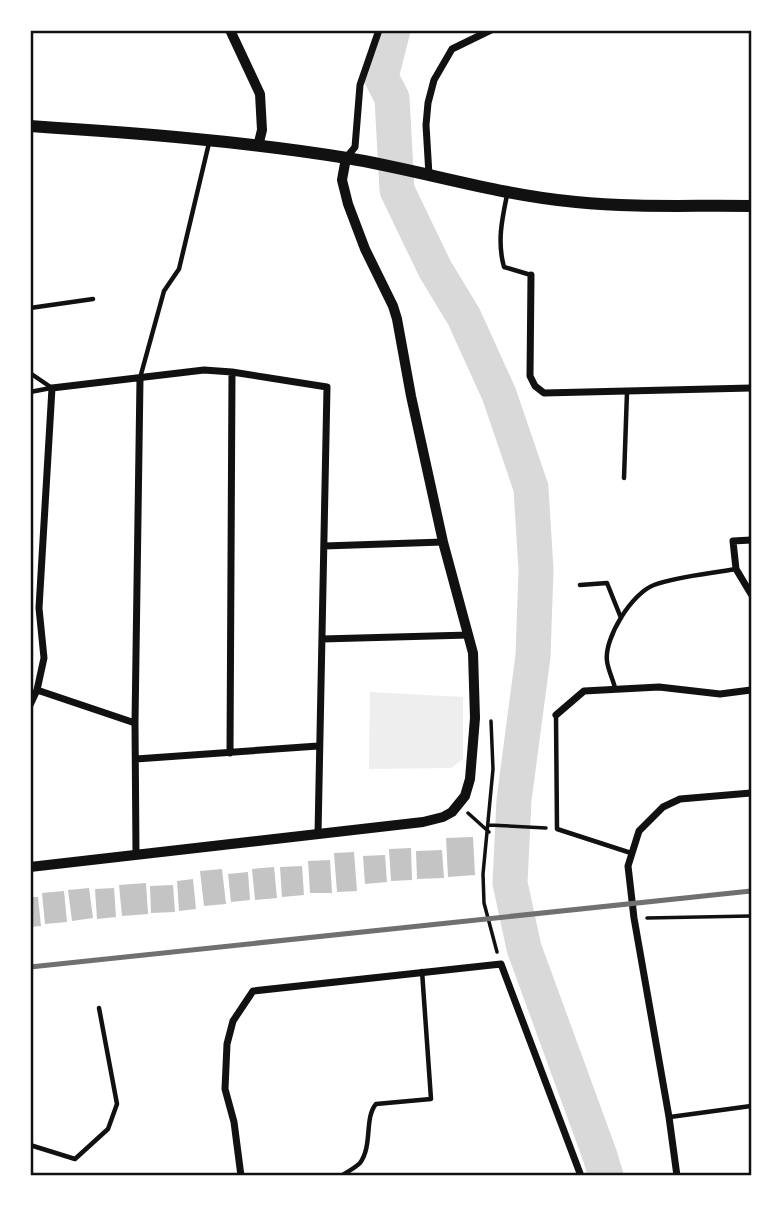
<svg xmlns="http://www.w3.org/2000/svg" width="781" height="1206" font-family="Literata,serif">
  <style>
    .green { fill: #eee }
    .lines { fill: none; stroke-linecap: round; stroke-linejoin: round }
    .river { stroke: #d9d9d9; stroke-width: 35 }
    .building { fill: #c4c4c4 }
    .path { stroke: #111; stroke-width: 3.5 }
    .service { stroke: #111; stroke-width: 4.5 }
    .minor { stroke: #111; stroke-width: 7 }
    .tertiary { stroke: #111; stroke-width: 10 }
    .secondary { stroke: #111; stroke-width: 12 }
    .rail { stroke: #707070; stroke-width: 5 }
    .neatline { fill: none; stroke: #111; stroke-width: 2.5 }
  </style>
  <rect width="100%" height="100%" fill="#fff"/>
  <path class="green" d="M370,692L463,697V759L451,768L369,769Z"/>
  <g class="lines">
    <path class="river" d="M393,30L381,77L392,98L397,190L435,269L464,317L499,394L531,488L536,570L533,656L514,800L510,883L524,948L600,1156L606,1176"/>
  </g>
  <path class="building" d="M473,837L475,875L448,877L446,838Z
    M411,848L412,880L391,881L389,849Z
    M442,850L444,878L417,879L416,851Z
    M354,852L357,891L337,892L334,853Z
    M385,855L387,882L365,884L363,856Z
    M330,860L332,893H310L308,861Z
    M302,866L304,895L282,897L280,867Z
    M274,867L277,898L255,900L252,869Z
    M222,869L226,904L204,906L200,871Z
    M248,872L250,900L231,902L228,874Z
    M193,879L196,909L179,911L177,881Z
    M146,883L148,914L122,916L119,885Z
    M173,885L175,912L151,913L150,886Z
    M89,888L93,918L72,921L68,890Z
    M114,888L116,917L97,919L95,889Z
    M64,891L67,922L45,924L42,893Z
    M30,897H38L41,926L30,927Z"/>
  <g class="lines">
    <path class="path" d="M491,721L493,769L483,874L484,903L497,952
      M468,813L489,832
      M489,825L546,828
      M647,918L751,916"/>
    <path class="service" d="M507,195C502,219 497,242 504,267L531,275
      M30,308L93,299
      M30,373L52,388
      M140,378L164,291L179,269L209,143
      M30,392L51,388
      M624,478L627,392
      M580,585L607,583L621,618
      M615,688C613,679 608,670 607,661C604,638 632,593 654,585C679,576 709,574 736,569
      M556,715L557,829L631,853
      M670,1117L751,1106
      M30,1145L75,1159L108,1129L117,1104L99,1008
      M341,1176C347,1172 355,1168 360,1163C373,1145 364,1118 376,1104L431,1099L422,971"/>
    <path class="minor" d="M346,158L355,147L360,85L379,30
      M429,175L426,125L428,103L434,80L452,49L491,30
      M531,275L530,376L535,386L544,393L751,388
      M751,540L733,541L736,569L751,594
      M324,546L443,542
      M322,639L469,635
      M30,705L37,690
      M556,715L584,691L659,687L720,694L751,690
      M135,723L140,379
      M230,753L232,372
      M136,759L318,746
      M136,854L135,723L37,690L44,658L39,608L52,388L204,370L232,372L327,387L318,834
      M241,1176L234,1122L225,1089L227,1044L233,1021L253,991L501,964L581,1176
      M677,1176L669,1117L634,918L628,866L639,831L663,807L680,799L751,793"/>
    <path class="tertiary" d="M230,30L260,94L262,130L258,146
      M30,867L423,822L443,817L452,812L465,796L470,779L475,718L473,653L443,542L411,396L397,319L393,306L365,249L348,204L342,180L346,158"/>
    <path class="secondary" d="M30,126C135,133 243,141 347,158C424,171 498,195 576,202C634,208 693,205 751,206"/>
    <path class="rail" d="M30,967L751,891"/>
  </g>
  <rect width="781" height="1206" fill="none" stroke="#ffffff" stroke-width="63"/>
  <rect x="32" y="32" width="718" height="1142" class="neatline"/>
</svg>
